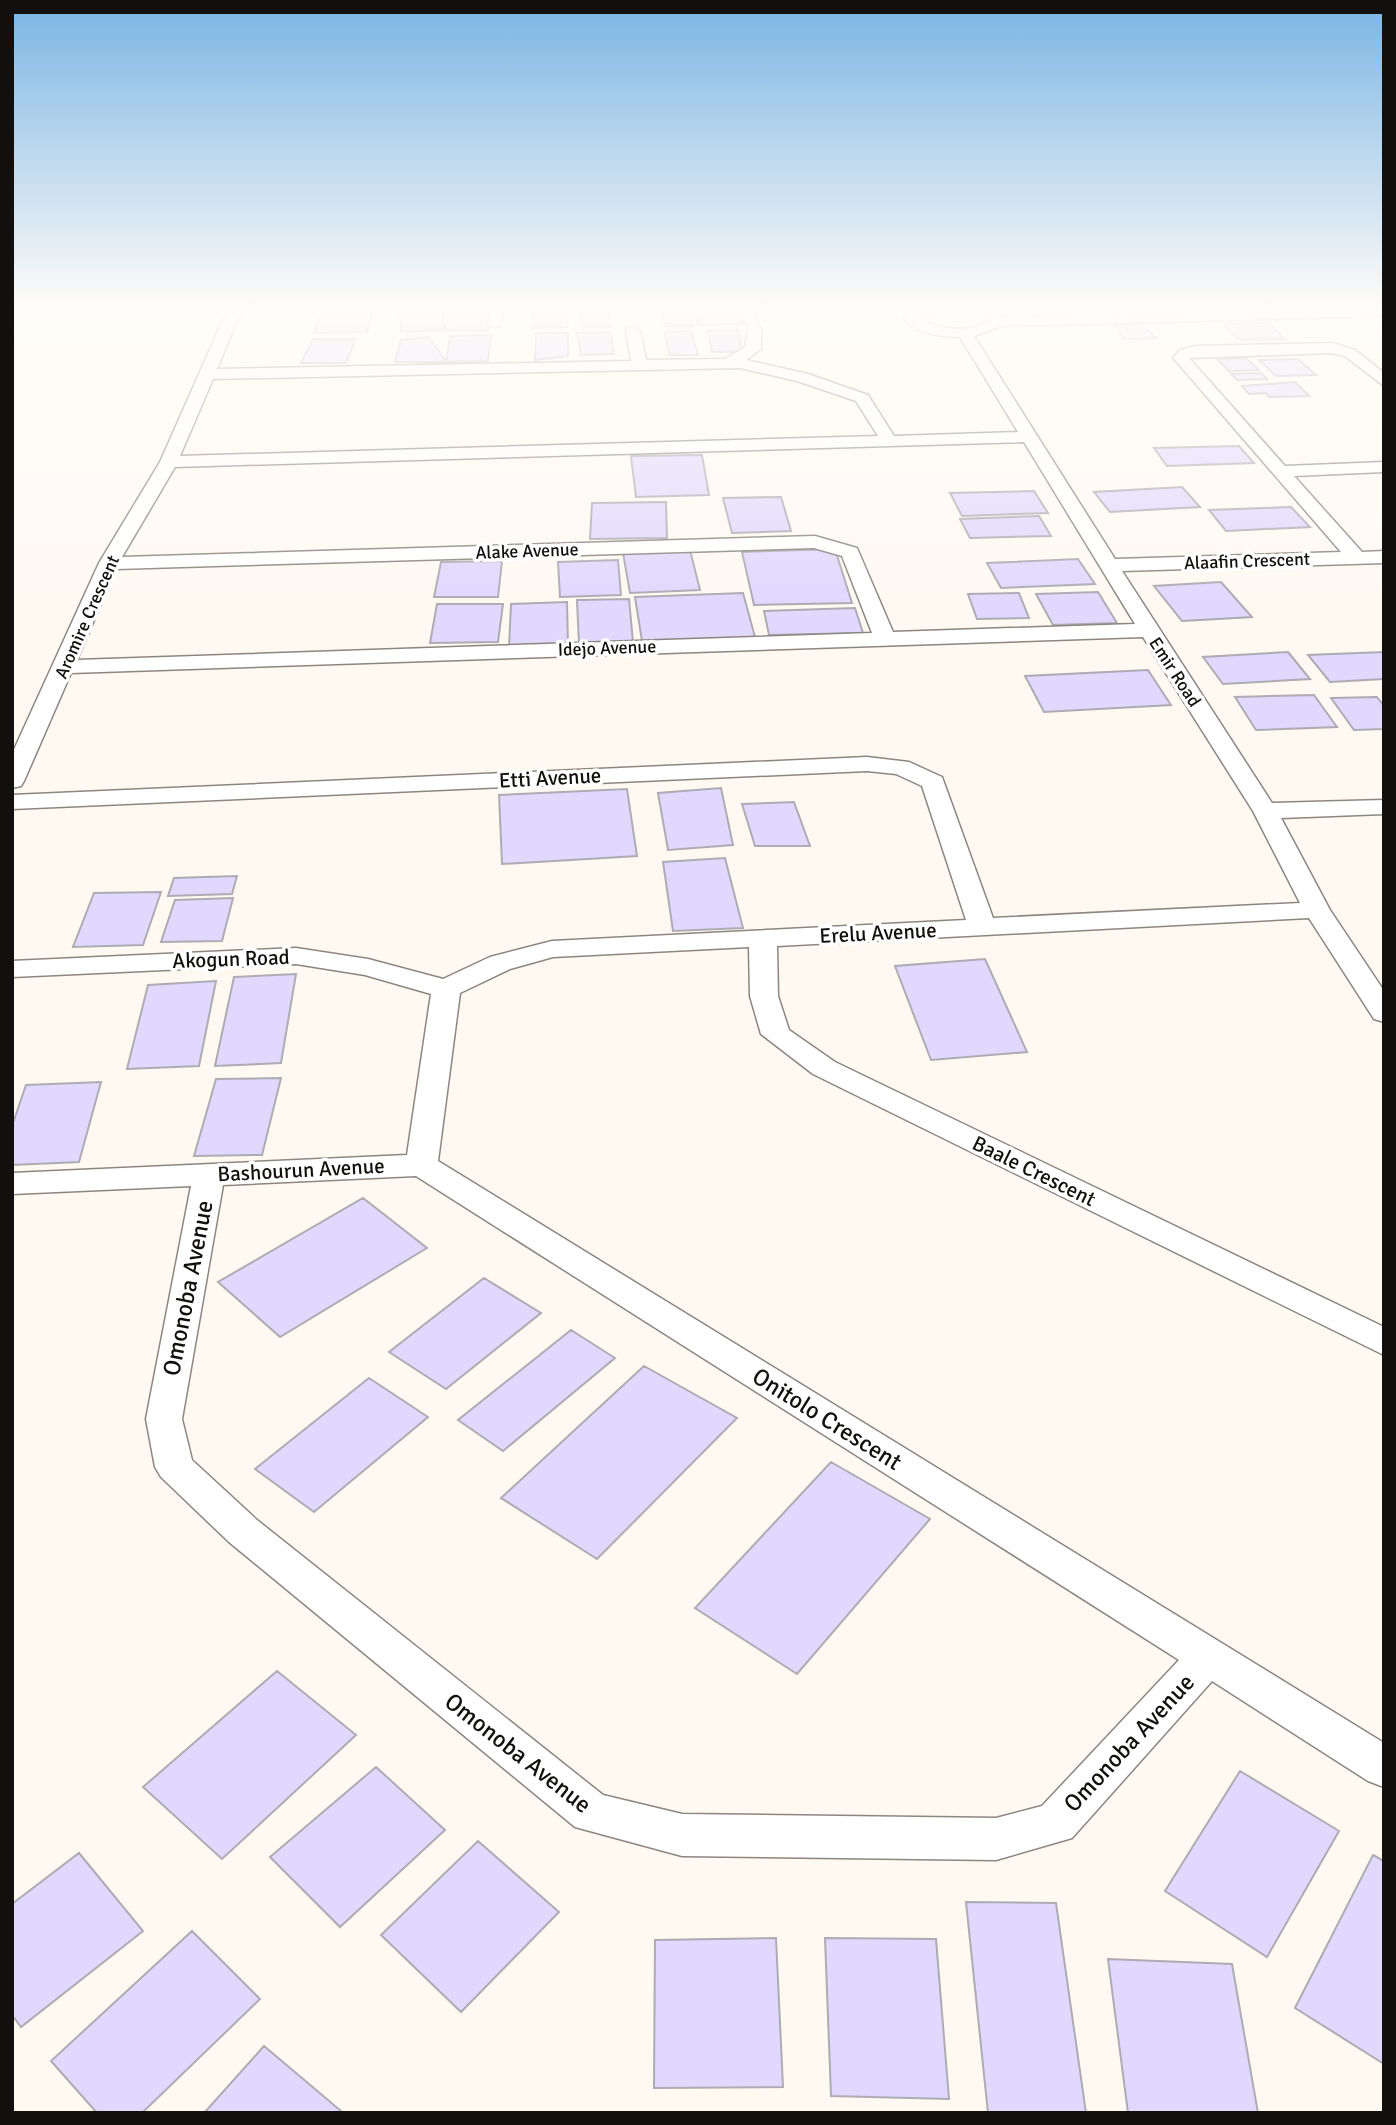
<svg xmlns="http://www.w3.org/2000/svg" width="1396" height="2125" font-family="Signika,sans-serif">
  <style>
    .building { fill: #e1d8fe; stroke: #adabb3; stroke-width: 2 }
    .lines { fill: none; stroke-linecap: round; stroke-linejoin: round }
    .minor-casing { stroke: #8c8680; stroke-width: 3 }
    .minor { fill: #fff; fill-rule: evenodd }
    .labels { text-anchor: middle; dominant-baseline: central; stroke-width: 7; stroke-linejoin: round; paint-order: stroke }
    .far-street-label { font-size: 18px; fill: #12100e; stroke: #fff }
    .street-label { font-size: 21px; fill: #12100e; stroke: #fff }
    .near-street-label { font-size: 24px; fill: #12100e; stroke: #fff }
  </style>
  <rect width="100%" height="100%" fill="#fff9f2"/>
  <path class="building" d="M660,304H688L693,326H665Z
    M693,304H737L743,324L698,325Z
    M607,305L611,327L582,328L579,306Z
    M566,306L568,327L533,328L532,307Z
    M454,308H495L488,331L444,330Z
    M442,309L444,330L401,332L400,310Z
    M373,310L367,332L314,333L321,311Z
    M1140,323L1156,338L1124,339L1115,324Z
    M1268,323L1285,339L1239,340L1223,324Z
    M708,330H738L742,352H712Z
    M691,331L698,355H670L664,332Z
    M610,332L614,354L581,355L577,333Z
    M536,333H568V356L535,360Z
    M491,335L488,361L446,362L450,336Z
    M429,337L446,362H395L401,340Z
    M313,339H356L346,363H301Z
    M1246,358L1259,370L1229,371L1217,359Z
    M1298,359L1316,375L1276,376L1259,360Z
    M1261,373L1267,379L1237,380L1231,374Z
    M1295,382L1309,396L1269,397L1266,393L1249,394L1242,386Z
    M1239,446L1254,463L1167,466L1154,448Z
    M702,455L709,495L636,497L631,456Z
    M1182,487L1200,507L1110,512L1094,492Z
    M1034,491L1048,513L962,516L950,493Z
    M781,497L791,531L732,533L723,498Z
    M666,502L667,538L590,539L592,503Z
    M1291,507L1310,527L1226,531L1209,510Z
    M1039,516L1051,536L970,538L960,519Z
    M835,549L852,603L754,605L742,552Z
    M690,550L700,590L630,593L623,553Z
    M1078,559L1095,584L1001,588L987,563Z
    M618,560L621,595L560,597L558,562Z
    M502,561L498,597H434L441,562Z
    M1221,582L1252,617L1182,621L1154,586Z
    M1098,592L1117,623L1053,625L1036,594Z
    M743,593L755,637L642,641L635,597Z
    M1019,593L1029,618L977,619L968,594Z
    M629,599L633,642L579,644L577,600Z
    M567,602L568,646L509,647L511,604Z
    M437,604H503L498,642L430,643Z
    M855,608L863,633L769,635L764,611Z
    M1288,652L1310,679L1223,684L1203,657Z
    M1384,652V679L1330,682L1308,655Z
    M1148,670L1171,705L1044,712L1025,676Z
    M1314,695L1337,727L1256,730L1235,697Z
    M1377,697L1384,706V729L1354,730L1331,698Z
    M721,788L733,845L668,850L658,793Z
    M627,789L637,856L502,864L499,795Z
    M794,802L810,846H755L742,804Z
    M725,858L743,928L673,931L663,862Z
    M237,876L232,894L168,896L174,878Z
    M161,892L143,945L73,947L94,893Z
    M233,898L222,941L161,942L175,900Z
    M985,959L1027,1052L931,1060L895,966Z
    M296,974L281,1063L215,1066L234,977Z
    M216,981L199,1066L127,1069L148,985Z
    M281,1078L262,1155L194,1156L216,1079Z
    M101,1082L79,1162L12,1165V1126L26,1085Z
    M363,1198L427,1248L280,1337L218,1282Z
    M484,1278L541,1313L446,1389L389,1352Z
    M571,1330L615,1358L503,1451L458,1420Z
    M644,1366L737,1418L597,1559L501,1498Z
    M369,1378L428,1417L314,1512L255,1469Z
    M831,1462L930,1519L797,1674L695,1608Z
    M277,1671L356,1735L222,1859L143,1787Z
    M376,1767L445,1830L340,1927L270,1857Z
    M1240,1771L1339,1831L1267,1957L1165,1891Z
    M478,1841L559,1912L461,2012L381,1935Z
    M79,1853L143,1931L21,2027L12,2015V1904Z
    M1373,1855L1384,1861V2064L1295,2008Z
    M966,1902L1056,1903L1086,2113H988Z
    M192,1931L260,1999L142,2113H97L51,2061Z
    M776,1938L783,2087L654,2088L655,1940Z
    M825,1938L936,1939L949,2099L831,2096Z
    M1108,1959L1232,1964L1258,2113H1128Z
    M264,2046L341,2111L340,2113H204Z"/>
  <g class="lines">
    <g class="minor-casing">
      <path id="minor" d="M230,304H244L217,369L631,361L626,330L633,326L640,330L646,360L725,359L745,347L749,325L743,321L737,304H751L757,321L755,324L761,328V349L746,360L808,374L868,395L894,436L1018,432L960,337C940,337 917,334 904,319L911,308C940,301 975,299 1002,312L1005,317L1384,308V316L1002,326L974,336L1115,559L1341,552L1176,361L1173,358L1180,350L1196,346L1333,343L1355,350L1384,373V386L1345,356L1332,353L1189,358L1285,466L1384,462V472L1294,476L1362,552L1384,551V563L1122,571L1272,803L1384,800V814L1281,818L1330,910L1384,991V1022L1374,1019L1309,918L777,946L778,996L789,1030L835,1062L1384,1327V1355L813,1074L761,1034L750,996L749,947L553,957L510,969L460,993L438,1161L1384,1743V1787L1368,1781L1212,1681L1072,1838L996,1860L682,1856L575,1827L229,1542L161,1477L155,1467L146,1419L191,1186L12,1194V1173L407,1155L431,994L365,975L296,964L12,977V961L296,948L368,959L443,979L490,957L552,941L966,920L922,786L896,774L867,771L12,809V795L867,757L909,762L942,777L993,918L1300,903L1253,811L1143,637L71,673L24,781L21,786L12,788V754L99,563L160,462ZM949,309L979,312L991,320C970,333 939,331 919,318L921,314ZM740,368L797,381L856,401L878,436L180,456L213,379ZM1024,442L1135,624L893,632L857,548L815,536L122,557L175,467ZM814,548L842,556L872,633L77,660L116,569ZM416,1176L1179,1660L1042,1806L996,1818L682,1814L603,1795L257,1520L192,1460L182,1419L223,1185Z
        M490,304H504L500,326L495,327L488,323Z"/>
    </g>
    <use href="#minor" class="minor"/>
  </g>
  <linearGradient id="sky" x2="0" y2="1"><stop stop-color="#7ab4e3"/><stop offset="0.51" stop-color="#fffcf9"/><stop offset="1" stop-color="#fffcf9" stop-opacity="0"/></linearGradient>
  <rect width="1396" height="601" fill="url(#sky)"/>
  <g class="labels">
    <g class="far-street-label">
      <text transform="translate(527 551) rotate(-2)">Alake Avenue</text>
      <text transform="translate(1247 561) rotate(-2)">Alaafin Crescent</text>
      <text transform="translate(87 617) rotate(-66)">Aromire Crescent</text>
      <text transform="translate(607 648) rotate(-2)">Idejo Avenue</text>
      <text transform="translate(1175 672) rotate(57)">Emir Road</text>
    </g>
    <g class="street-label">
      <text transform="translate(550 778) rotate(-3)">Etti Avenue</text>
      <text transform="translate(878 933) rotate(-3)">Erelu Avenue</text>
      <text transform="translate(231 959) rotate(-2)">Akogun Road</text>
      <text transform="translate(301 1170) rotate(-3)">Bashourun Avenue</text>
      <text transform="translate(1034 1171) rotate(26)">Baale Crescent</text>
    </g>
    <g class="near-street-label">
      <text transform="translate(188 1288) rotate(-79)">Omonoba Avenue</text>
      <text transform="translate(827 1419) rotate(32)">Onitolo Crescent</text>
      <text transform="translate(1129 1743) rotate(-47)">Omonoba Avenue</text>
      <text transform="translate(518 1753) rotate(38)">Omonoba Avenue</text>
    </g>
  </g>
  <rect width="1396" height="2125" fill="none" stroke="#12100e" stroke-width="28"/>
</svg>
